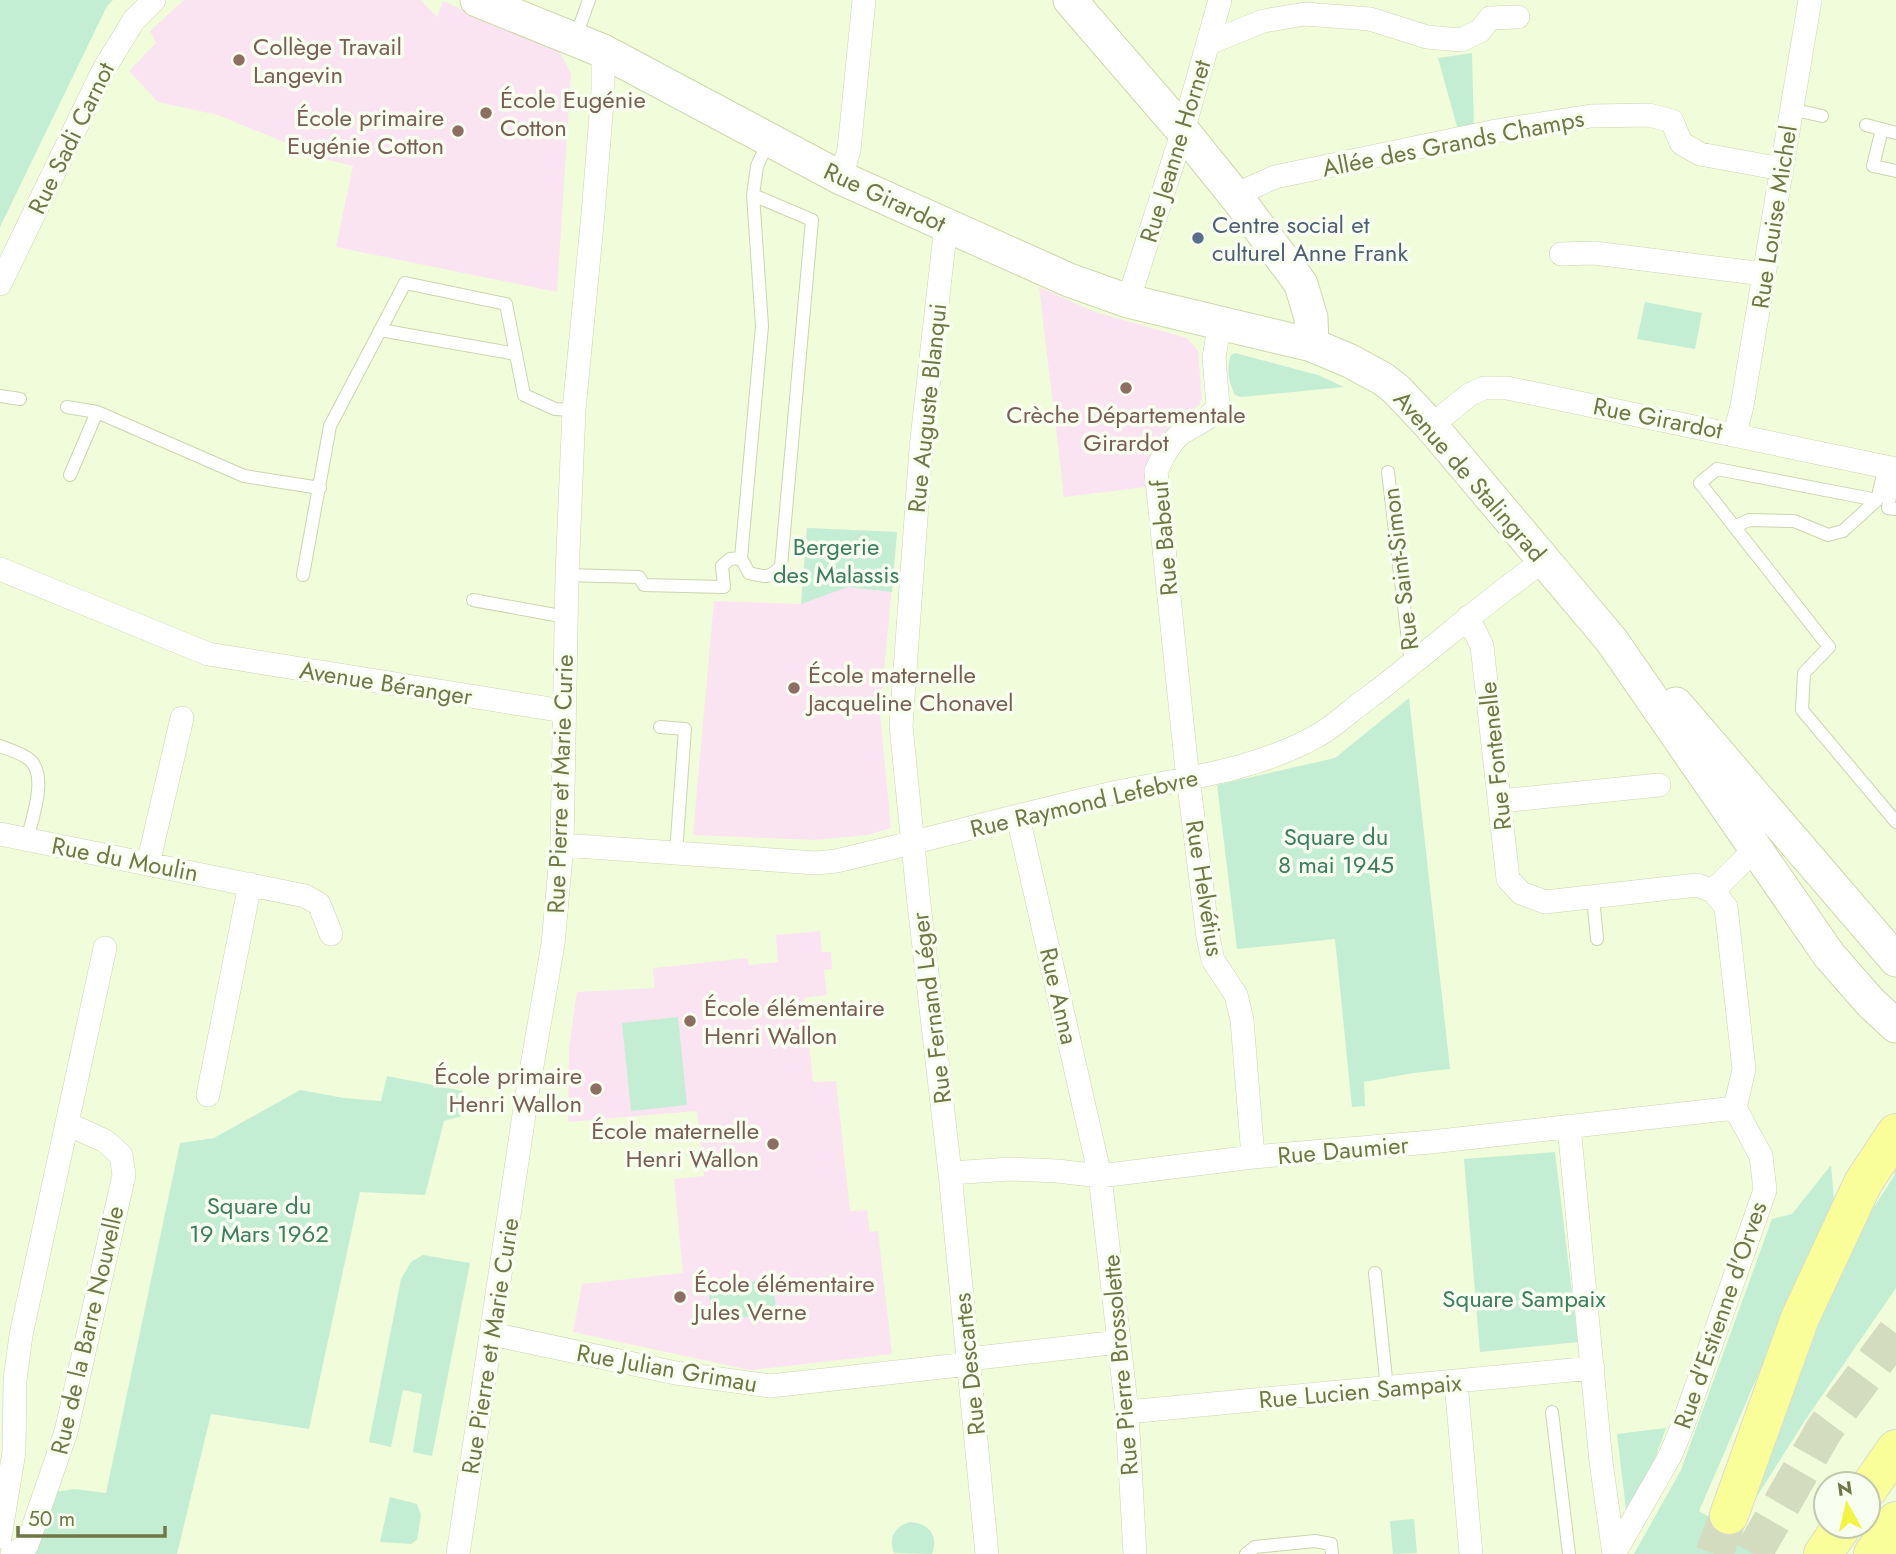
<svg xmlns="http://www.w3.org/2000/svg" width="1896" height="1554" font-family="Jost,sans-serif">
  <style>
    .residential { fill: #f1fcdb; fill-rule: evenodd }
    .education { fill: #fbe4f1 }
    .green { fill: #c4eed4 }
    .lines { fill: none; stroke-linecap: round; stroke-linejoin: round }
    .highway-tunnel { stroke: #d4dcbf; stroke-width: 38; stroke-dasharray: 38 19; stroke-linecap: butt }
    .lane-casing { stroke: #ccd5ae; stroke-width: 14 }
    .street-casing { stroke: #ccd5ae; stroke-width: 24 }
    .secondary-casing { stroke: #ced8ab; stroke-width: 35 }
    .highway-casing { stroke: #dadccf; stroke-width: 40 }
    .lane { stroke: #fff; stroke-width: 12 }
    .street { stroke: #fff; stroke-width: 23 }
    .secondary { stroke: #fff; stroke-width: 33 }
    .highway { stroke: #fafe99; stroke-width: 38 }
    .education-dot { fill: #8d6e63; stroke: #f9fff0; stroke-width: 2.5 }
    .service-dot { fill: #5c6f8a; stroke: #f9fff0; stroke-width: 2.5 }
    .labels { text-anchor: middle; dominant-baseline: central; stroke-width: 7; stroke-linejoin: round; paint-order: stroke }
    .education-label { font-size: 24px; fill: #785e54; stroke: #f9fff0; text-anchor: start }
    .street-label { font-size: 24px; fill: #707745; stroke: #f9fff0 }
    .service-label { font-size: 24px; fill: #4e5e75; stroke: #f9fff0; text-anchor: start }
    .park-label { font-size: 24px; fill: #3c7d5c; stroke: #f9fff0 }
  </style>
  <rect width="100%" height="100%" fill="#f5fee8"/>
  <path class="residential" d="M0,0H1896V1554H0ZM1826,1484H1868V1526H1826Z"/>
  <path class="education" d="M184,0H421L437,17L443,1L560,52L571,74L557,292L336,247L353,166L325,159L218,115L158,102L129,71L156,43L150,31Z
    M1039,287L1095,312L1187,338L1198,351L1202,398L1199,405L1167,430L1156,442L1147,469L1146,487L1064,497Z
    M807,528L897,532L880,714L891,828L868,835L814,840L693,835L714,601L801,604Z
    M820,931L822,952H831L832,969L824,970L827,995L804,998L813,1082L836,1081L850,1211L867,1210L870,1232L878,1231L892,1354L750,1370L573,1332L582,1284L683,1273L674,1179L704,1176L697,1111L568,1122L569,1048L577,992L655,988L653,968L748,958L749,965L778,962L776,935Z"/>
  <path class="green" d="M0,0H113L107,6L0,227Z
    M1472,53L1474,130L1459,134L1438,58Z
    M1645,302L1702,313L1695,349L1637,339Z
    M1235,353L1318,375L1344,387L1241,397L1235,395C1229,383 1226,368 1231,355Z
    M807,528L897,532L892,592L848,587L801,604Z
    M1409,698L1450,1069L1413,1073L1364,1082L1365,1106L1352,1107L1335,939L1237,949L1217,785L1335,758Z
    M678,1017L687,1105L631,1111L622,1023Z
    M387,1076L463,1091L462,1116L444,1121L425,1195L360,1192L309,1429L211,1414L177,1554H27L48,1493L74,1489L106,1493L180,1143L214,1138L300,1090L344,1098L381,1101Z
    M1555,1152L1578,1342L1480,1352L1464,1159Z
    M1831,1165L1834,1200L1699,1511L1733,1531L1826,1282L1894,1176L1896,1167V1288L1804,1422L1735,1531L1766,1549L1763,1554H1634L1681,1470L1772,1219L1792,1214Z
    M423,1255L470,1263L432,1456L413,1452L422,1394L403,1390L391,1447L369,1442L401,1279L411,1262Z
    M772,1279L777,1314L712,1321L708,1286Z
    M1666,1428L1644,1489L1627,1518L1617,1434Z
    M390,1497L417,1504L421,1515L417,1540L411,1544L380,1542Z
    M1414,1519L1417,1553L1393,1554L1390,1521Z
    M910,1522C929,1523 939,1536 932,1554L894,1553C888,1538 895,1526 910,1522Z"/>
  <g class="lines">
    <path class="highway-tunnel" d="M1714,1554L1729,1515
      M1753,1554L1824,1430L1896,1333"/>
    <g class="lane-casing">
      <path id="lane" d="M575,39L589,0
        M1791,109L1822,116
        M1866,125L1896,133
        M1882,129L1873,166L1896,171
        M380,330L516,354
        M0,396L20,399
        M67,407L97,412L244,476L320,488
        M1885,466L1877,500L1717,469L1700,483L1829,647L1804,673L1802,710L1896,822
        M1895,469L1888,508L1896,509
        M1388,472L1411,665
        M70,475L97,412
        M1736,526L1749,520L1794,521L1828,535L1843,531L1877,500
        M741,558L762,326L753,195
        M303,575L330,426L405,283L506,304L524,395L555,409L574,410
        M567,575L639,577L644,585L724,587L722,566L730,559L741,558L749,573C764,577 770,579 781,566L812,220L753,195L757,166L769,140
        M473,600L566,617
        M660,727L685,729L676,853
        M0,746C10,750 22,753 30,760C48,776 32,819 27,840
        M1593,897L1597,939
        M1375,1273L1387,1388
        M1552,1412L1569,1554
        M1246,1554L1255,1547L1315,1541L1331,1544L1332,1554"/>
    </g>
    <g class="street-casing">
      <path id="street" d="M1209,43L1263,21L1305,14L1370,19L1427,37L1461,40L1480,31L1490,18L1518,17
        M841,178L849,150L864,0
        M1235,195L1275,177L1496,131L1591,116L1649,115L1672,121L1681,143L1700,154L1782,169
        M946,225L921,448L901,726L918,895L950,1173L987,1554
        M1561,254L1594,253L1764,274
        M0,284L104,69L134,20L154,0
        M1128,301L1183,131L1220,0
        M1220,323L1214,357L1218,406C1210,420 1195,424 1182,433C1169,443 1163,457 1156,471L1186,761L1208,937L1213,960L1236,995L1242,1020L1253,1157
        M1431,426L1469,395L1484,388H1507L1896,469
        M1735,434L1742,406L1810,0
        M0,569L208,654L564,711
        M1468,617L1482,646L1508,879L1521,893L1545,902L1697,885L1713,891L1726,907L1744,1069L1735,1108L1761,1156L1765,1190L1683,1425L1670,1456L1614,1554
        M1500,801L1659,785
        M1018,817L1100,1176L1127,1412L1135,1554
        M0,834L305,896L319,904L331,934
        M562,845L816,863L836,861C927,840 1017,815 1109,794C1179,779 1252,772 1317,736C1335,726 1351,710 1368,698C1427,654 1482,604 1543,561
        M148,864L182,718
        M1713,891L1755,849
        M208,1095L250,884
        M1569,1126L1601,1462L1614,1554
        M950,1173L1011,1169L1057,1171L1100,1176L1253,1157L1431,1142L1735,1108
        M492,1334L676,1373L770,1386L969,1364
        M968,1359L1119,1342
        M1456,1382L1471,1554
        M1127,1412L1593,1368
        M0,1537L14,1452L15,1380L21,1335L105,948
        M12,1554L27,1545L66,1432L124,1175L121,1155L105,1141L68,1124
        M458,1554L527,1095L553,944L562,845L567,575L574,410L593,214L603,90V51"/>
    </g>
    <g class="secondary-casing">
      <path id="secondary" d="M477,0L603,51L841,178L1069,280L1128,301L1312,345L1350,361L1383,379L1396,389L1431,426L1612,641L1829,955L1871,1003L1896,1026
        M1070,0L1183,131L1241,203L1301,284L1311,318L1312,345
        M1676,704L1896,960"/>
    </g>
    <g class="highway-casing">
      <path id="highway" d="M1868,1489L1896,1449
        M1729,1515L1800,1318L1863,1183L1896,1133
        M1823,1554L1842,1526
        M1873,1554L1896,1521"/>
    </g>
    <use href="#lane" class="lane"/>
    <use href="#street" class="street"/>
    <use href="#secondary" class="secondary"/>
    <use href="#highway" class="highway"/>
  </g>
  <g class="education-dot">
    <circle cx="239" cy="60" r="7"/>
    <circle cx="486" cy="113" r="7"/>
    <circle cx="458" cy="131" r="7"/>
    <circle cx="1126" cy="388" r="7"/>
    <circle cx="794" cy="688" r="7"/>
    <circle cx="690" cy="1021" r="7"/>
    <circle cx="596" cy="1089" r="7"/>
    <circle cx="773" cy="1144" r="7"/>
    <circle cx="680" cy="1297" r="7"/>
  </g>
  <circle class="service-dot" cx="1198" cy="238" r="7"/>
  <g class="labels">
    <g class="education-label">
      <text x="253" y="46">Collège Travail<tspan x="253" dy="28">Langevin</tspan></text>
      <text x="500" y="99">École Eugénie<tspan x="500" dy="28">Cotton</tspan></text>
      <text x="444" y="117" text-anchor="end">École primaire<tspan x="444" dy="28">Eugénie Cotton</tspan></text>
      <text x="1126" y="414" text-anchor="middle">Crèche Départementale<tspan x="1126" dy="28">Girardot</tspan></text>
      <text x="808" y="674">École maternelle<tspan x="808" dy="28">Jacqueline Chonavel</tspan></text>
      <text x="704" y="1007">École élémentaire<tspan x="704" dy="28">Henri Wallon</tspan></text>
      <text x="582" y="1075" text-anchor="end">École primaire<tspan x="582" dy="28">Henri Wallon</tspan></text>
      <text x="759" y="1130" text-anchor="end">École maternelle<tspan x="759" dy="28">Henri Wallon</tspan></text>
      <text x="694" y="1283">École élémentaire<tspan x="694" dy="28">Jules Verne</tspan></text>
    </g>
    <g class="street-label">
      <text transform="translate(71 138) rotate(-64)">Rue Sadi Carnot</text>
      <text transform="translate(1453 143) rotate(-11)">Allée des Grands Champs</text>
      <text transform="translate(1175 151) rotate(-73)">Rue Jeanne Hornet</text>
      <text transform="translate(885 197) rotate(25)">Rue Girardot</text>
      <text transform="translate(1774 217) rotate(-81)">Rue Louise Michel</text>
      <text transform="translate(927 408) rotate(-84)">Rue Auguste Blanqui</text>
      <text transform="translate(1658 418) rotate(11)">Rue Girardot</text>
      <text transform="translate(1470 476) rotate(49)">Avenue de Stalingrad</text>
      <text transform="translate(1164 538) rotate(-95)">Rue Babeuf</text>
      <text transform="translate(1400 569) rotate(-97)">Rue Saint-Simon</text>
      <text transform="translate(386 683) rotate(9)">Avenue Béranger</text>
      <text transform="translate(1495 756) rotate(-96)">Rue Fontenelle</text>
      <text transform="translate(560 784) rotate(-88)">Rue Pierre et Marie Curie</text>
      <text transform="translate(1084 803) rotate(-13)">Rue Raymond Lefebvre</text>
      <text transform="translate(125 859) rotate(11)">Rue du Moulin</text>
      <text transform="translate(1205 888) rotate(81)">Rue Helvétius</text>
      <text transform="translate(1059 996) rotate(77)">Rue Anna</text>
      <text transform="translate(931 1008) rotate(-97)">Rue Fernand Léger</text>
      <text transform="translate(1343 1150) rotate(-5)">Rue Daumier</text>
      <text transform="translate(1720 1315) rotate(-71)">Rue d'Estienne d'Orves</text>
      <text transform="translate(87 1330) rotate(-77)">Rue de la Barre Nouvelle</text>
      <text transform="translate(490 1346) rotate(-81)">Rue Pierre et Marie Curie</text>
      <text transform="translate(969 1364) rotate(-96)">Rue Descartes</text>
      <text transform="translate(1120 1365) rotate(-95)">Rue Pierre Brossolette</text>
      <text transform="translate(667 1368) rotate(10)">Rue Julian Grimau</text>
      <text transform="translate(1360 1391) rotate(-5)">Rue Lucien Sampaix</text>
    </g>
    <g class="service-label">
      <text x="1212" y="224">Centre social et<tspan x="1212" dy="28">culturel Anne Frank</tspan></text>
    </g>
    <g class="park-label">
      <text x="836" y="546">Bergerie<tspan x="836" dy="28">des Malassis</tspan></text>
      <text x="1336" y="836">Square du<tspan x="1336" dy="28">8 mai 1945</tspan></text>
      <text x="259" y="1205">Square du<tspan x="259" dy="28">19 Mars 1962</tspan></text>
      <text x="1524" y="1298">Square Sampaix</text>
    </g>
  </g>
  <g transform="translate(1847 1505) rotate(352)"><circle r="33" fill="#f9fff0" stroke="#c2c9ac" stroke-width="2"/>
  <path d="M0-5L12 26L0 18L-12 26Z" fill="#f3f441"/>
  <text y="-10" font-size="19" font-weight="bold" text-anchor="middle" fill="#707745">N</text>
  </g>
  <path d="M18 1526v10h147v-10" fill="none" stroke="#707745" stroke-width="3.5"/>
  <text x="28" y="1526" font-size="21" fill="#707745" stroke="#f9fff0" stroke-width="5" paint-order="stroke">50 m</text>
</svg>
